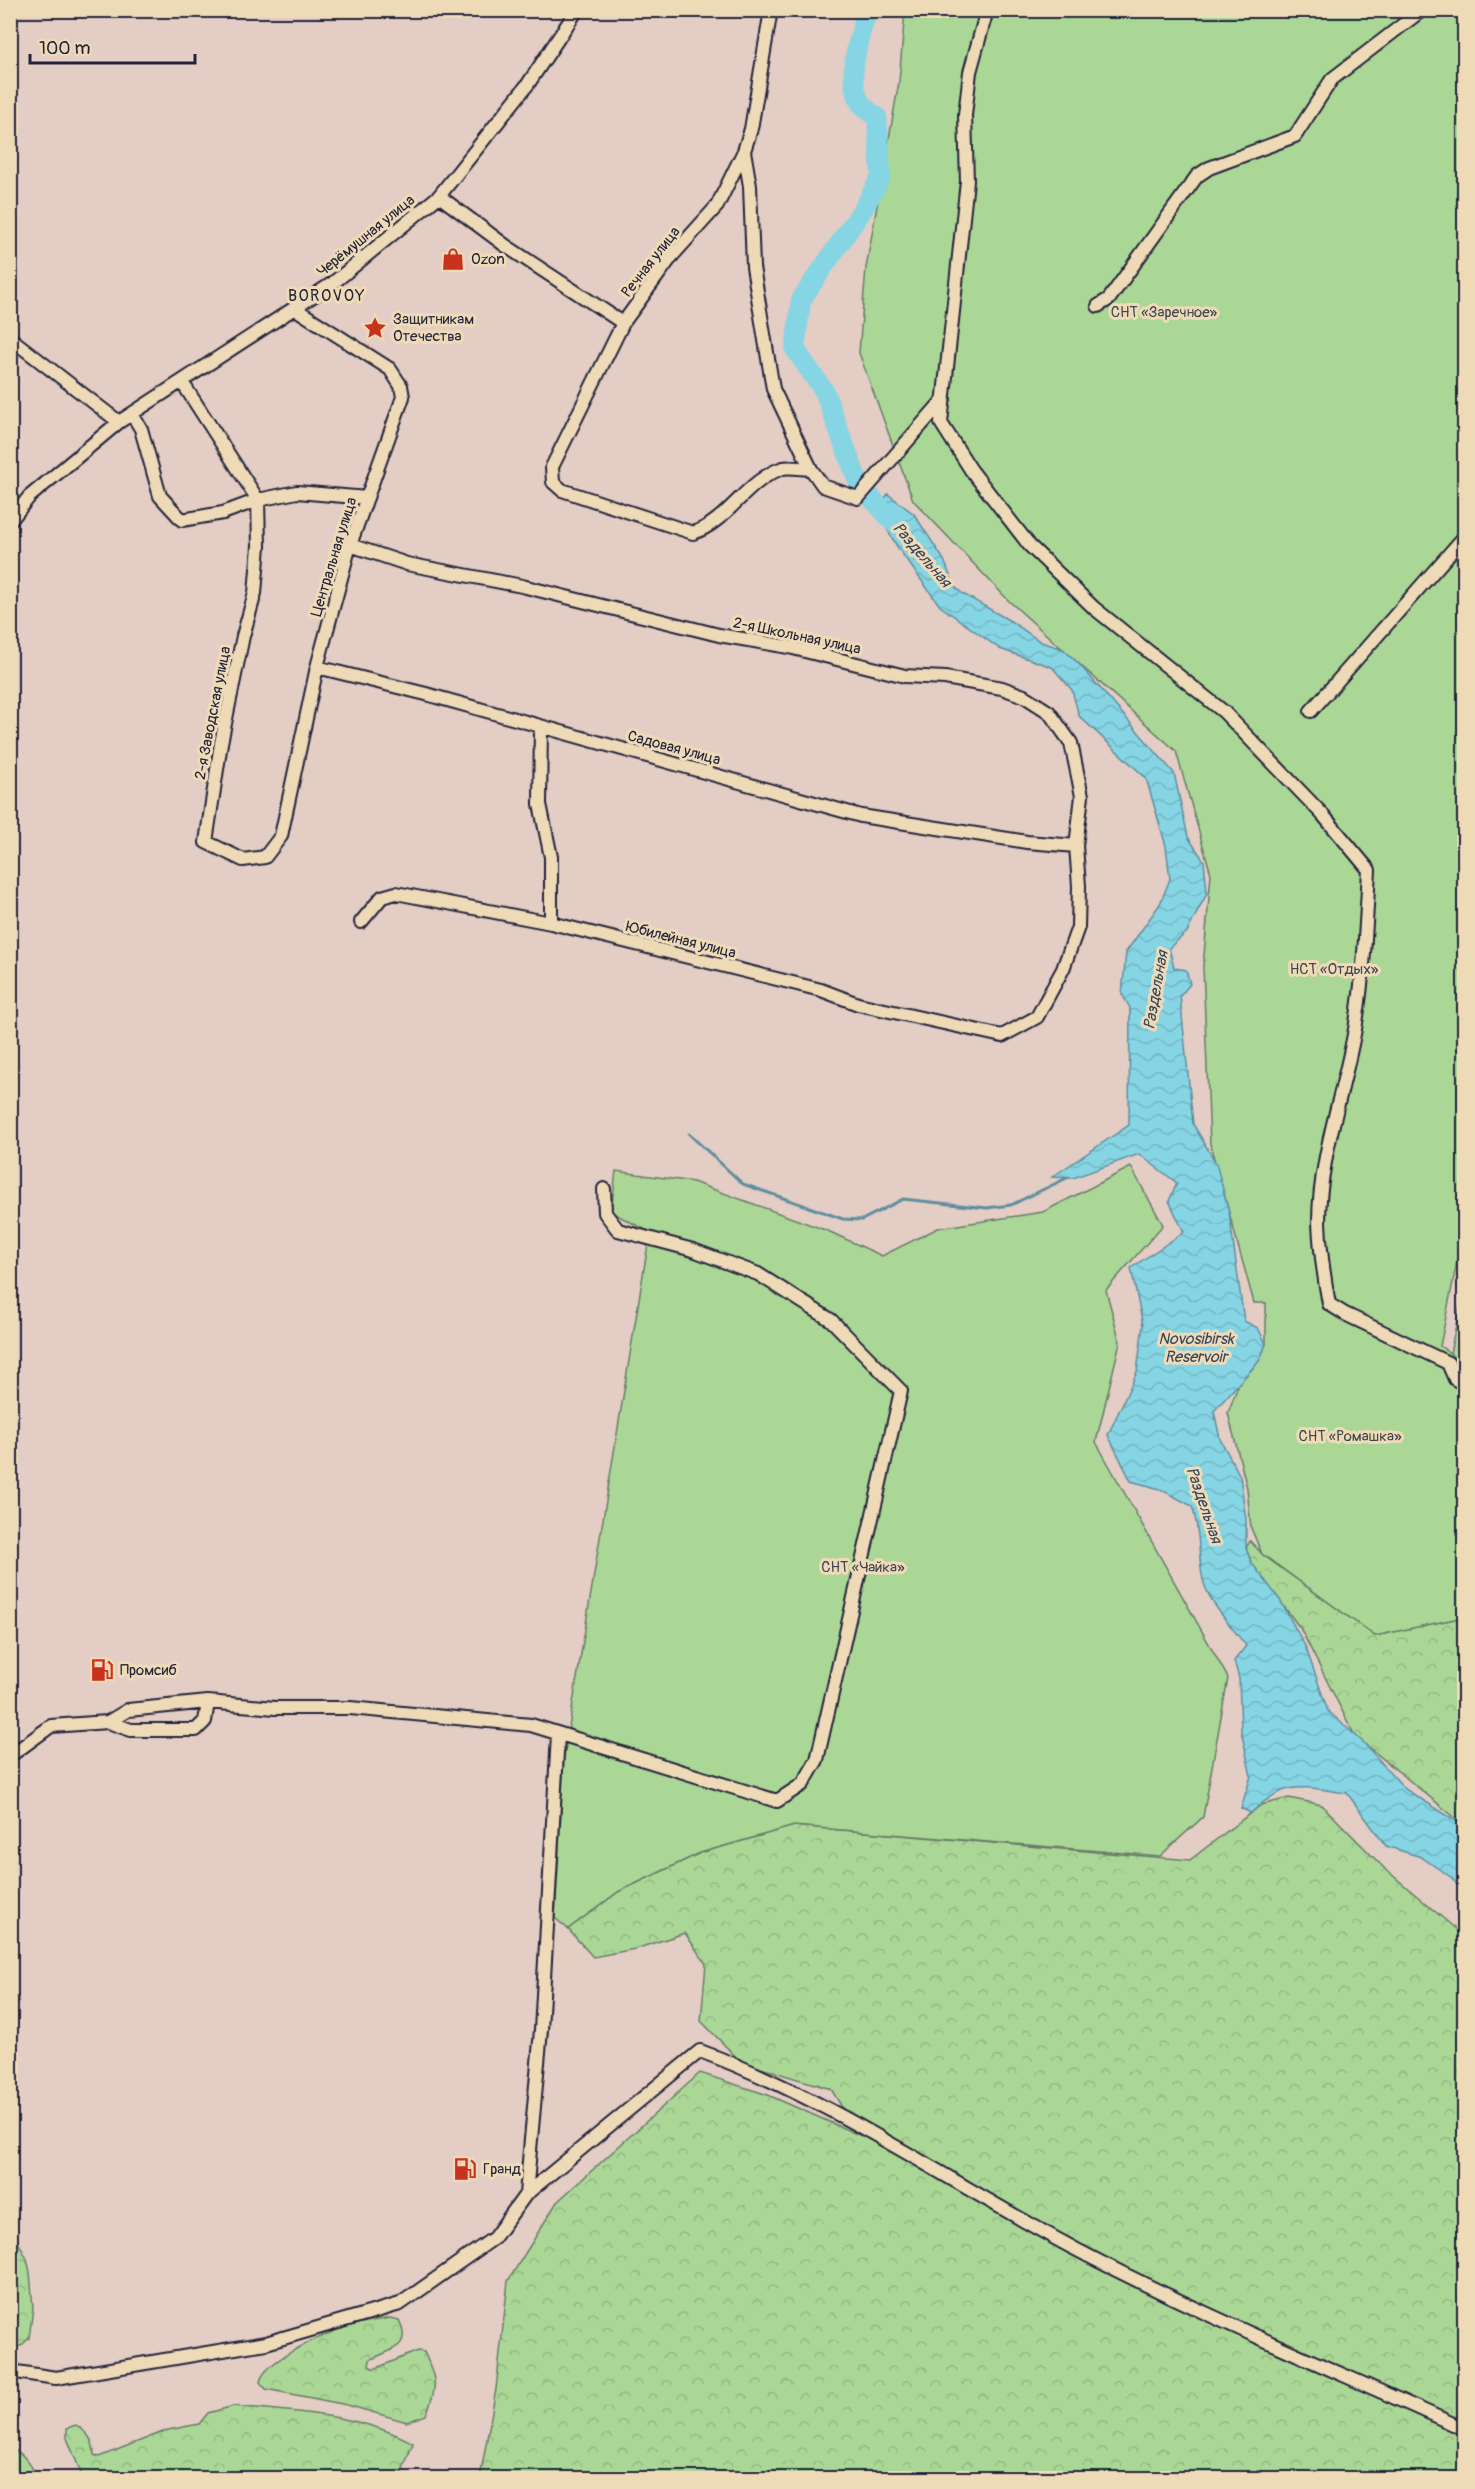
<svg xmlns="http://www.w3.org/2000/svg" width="1475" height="2489" font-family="Pangolin,sans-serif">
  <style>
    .forest { fill: url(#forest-crowns); stroke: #667c68; stroke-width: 1.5 }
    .garden { fill: #aad796; stroke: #667c68; stroke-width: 1.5 }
    .water { fill: url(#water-waves); stroke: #5e8da0; stroke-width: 1.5 }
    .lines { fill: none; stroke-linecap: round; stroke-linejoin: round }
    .stream { stroke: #5e8da0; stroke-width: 3 }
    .river { stroke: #86d5e4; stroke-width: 20 }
    .minor-casing { stroke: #22223b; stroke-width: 16 }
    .minor { stroke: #efdab8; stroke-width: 12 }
    .labels { text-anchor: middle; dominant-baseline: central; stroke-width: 6; stroke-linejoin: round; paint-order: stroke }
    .street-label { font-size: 15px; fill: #22223b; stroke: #efdab8 }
    .poi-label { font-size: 15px; fill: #22223b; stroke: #efdab8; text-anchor: start }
    .park-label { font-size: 15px; fill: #3d464d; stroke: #efdab8 }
    .neighbourhood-label { font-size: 16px; letter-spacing: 1.5px; fill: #22223b; stroke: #efdab8 }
    .water-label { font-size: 16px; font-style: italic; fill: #36465d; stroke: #efdab8 }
  </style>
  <defs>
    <pattern id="forest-crowns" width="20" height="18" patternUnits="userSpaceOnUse" patternTransform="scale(1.5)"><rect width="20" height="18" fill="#aad796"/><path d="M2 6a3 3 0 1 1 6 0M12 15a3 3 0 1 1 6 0" fill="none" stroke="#92b882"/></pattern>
    <pattern id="water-waves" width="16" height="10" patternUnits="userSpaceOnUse" patternTransform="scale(1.5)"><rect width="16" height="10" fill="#86d5e4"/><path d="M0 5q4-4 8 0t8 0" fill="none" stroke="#73b7c4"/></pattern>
  </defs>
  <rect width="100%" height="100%" fill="#e3cdc4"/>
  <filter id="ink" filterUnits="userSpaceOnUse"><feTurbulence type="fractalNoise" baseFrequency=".0167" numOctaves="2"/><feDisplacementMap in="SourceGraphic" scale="12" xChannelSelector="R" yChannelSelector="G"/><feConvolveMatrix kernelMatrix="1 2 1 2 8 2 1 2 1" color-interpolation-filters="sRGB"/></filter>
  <g filter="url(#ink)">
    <path class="forest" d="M1464,1288V1372L1450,1353Z
      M1250,1541L1262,1554L1375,1636L1464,1617V1825L1355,1736L1300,1628L1251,1562L1246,1548Z
      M1289,1798L1322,1805L1384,1868L1464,1936V2478H480L496,2389L508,2281L557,2202L700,2073L768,2095L859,2135L831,2089L741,2062L701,2021L706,1964L685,1933L635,1949L593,1957L568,1929L618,1892L700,1853L794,1826L1190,1860L1261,1805Z
      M10,2183L13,2232L27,2259L30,2272L33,2308L29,2338L21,2346H11Z
      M390,2318L399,2320C413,2349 390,2349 370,2360L369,2366L374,2369L418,2351L424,2352C437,2380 438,2386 426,2415L407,2422L347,2405L266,2389L260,2382C264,2359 331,2331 353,2325C365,2322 378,2320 390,2318Z
      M234,2406C294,2412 360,2414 413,2443L401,2474L345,2478H83L67,2438V2428L76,2425C88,2433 94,2441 94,2455L99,2457L168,2430L199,2424L208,2413Z
      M11,2449C23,2451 32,2467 38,2478H11Z"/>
    <path class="garden" d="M905,11H1464V1227L1440,1346L1450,1353L1464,1372V1617L1375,1636L1262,1554L1251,1528L1247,1488L1228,1413L1239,1383L1259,1361L1266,1344V1303H1254L1210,1144L1203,967L1211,874L1176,751L1009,601L913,500L859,353L866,268L899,82Z
      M1131,1167L1163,1225L1106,1290L1120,1342L1096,1442L1228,1678L1203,1817L1160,1856L794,1826L700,1853L618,1892L568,1929L555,1918L564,1758L650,1232L611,1212L616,1171L693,1182L828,1231L882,1256L938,1228L1043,1212Z"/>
    <path class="water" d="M888,494L914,514L944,560L954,586L963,594L1012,622L1041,642L1063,649L1079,664L1174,773L1188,837L1204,861L1207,893L1187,932L1169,948L1174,968L1186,970L1190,984L1180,996L1193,1124L1216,1163L1229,1212L1244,1321L1258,1328L1266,1344L1259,1361L1214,1411L1220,1439L1240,1476L1246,1520V1548L1251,1562L1280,1600L1306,1648L1328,1711L1363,1742L1405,1789L1464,1826V1894L1452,1878L1421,1857L1386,1846L1347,1793C1301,1787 1287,1779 1251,1813L1241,1808L1251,1776L1241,1730L1239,1678L1234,1661L1246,1646C1231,1625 1206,1601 1202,1575C1198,1551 1200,1529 1192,1506L1160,1489L1131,1481L1108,1435L1137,1372L1143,1325L1131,1268L1184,1232L1169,1201L1177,1183L1139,1154L1073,1178L1052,1177L1129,1125L1130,1008L1122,994L1126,952L1160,904L1170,879L1166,846L1146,778L1079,716L1072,690L1052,667L1000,649L940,606L898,548L884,524L879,506Z"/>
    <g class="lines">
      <path class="stream" d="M689,1134L743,1184L843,1219L862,1220L903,1199L987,1208L1011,1205L1069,1177"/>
      <path class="river" d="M867,10C860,37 845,75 860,102C863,108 872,113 877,117L881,176L865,206L801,300L795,349L824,391L859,484L896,525"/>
      <g class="minor-casing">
        <path id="minor" d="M987,10L970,72L965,115L967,181L941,423L971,470L1030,546L1094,608L1224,712L1323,815L1369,870C1366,923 1364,976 1355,1029C1344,1092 1319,1157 1319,1222C1320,1249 1324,1277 1329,1304L1345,1314L1448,1363L1455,1379L1464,1384
          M744,151L750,186L753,267L773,389L811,469
          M439,196L506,246L623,323L672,256L717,206L744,151L751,129L771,10
          M1098,306L1109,299L1197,176L1209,168L1295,136L1332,79L1422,10
          M623,323L552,467L553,482L562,490L693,533C729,521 746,480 783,468C791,466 803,469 811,469L823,486L858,498L944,399
          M10,338L119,422
          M182,382L258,500L297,492L367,498
          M132,414L141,429L160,496L182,520L223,513L258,500L259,546L255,593L243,636L221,743L206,842L243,860L265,857L281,836L317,667L350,545L403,397L401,386L390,369L294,308
          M10,521L29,497L119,422L333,283L439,196L528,84L577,10
          M317,667L426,694L861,816L1027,842L1076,846L1082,796L1071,743L1049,712L1024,696L1002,688L945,678L905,676L789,647L719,635L522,586L407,564L350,545
          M1311,711L1464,537
          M541,727L540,804L551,857V923
          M361,922L382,897L396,893L551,923L821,990L858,1004L1002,1036L1037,1017L1063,969L1078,927L1079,886L1076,846
          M108,1722L128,1710L208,1702
          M10,1752L14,1753L51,1726L108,1722L131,1730H196L205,1721L208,1702L275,1708H350L531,1725L777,1801L803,1784L817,1760L901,1391L831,1320L758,1274L693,1250L618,1230L605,1213L604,1189
          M526,2194L541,2030L558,1735
          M10,2371L56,2378L266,2343L400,2304L494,2238L526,2194L700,2051C833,2100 952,2184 1077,2250C1203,2316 1335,2370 1464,2429"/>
      </g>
      <use href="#minor" class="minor"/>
    </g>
  </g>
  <defs>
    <g id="shop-bare" transform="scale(1.8)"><path d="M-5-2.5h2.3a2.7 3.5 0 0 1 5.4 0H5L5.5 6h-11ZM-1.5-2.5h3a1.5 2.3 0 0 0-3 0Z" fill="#c8321e" stroke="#efdab8" stroke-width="2.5" paint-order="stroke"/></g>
    <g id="sight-bare" transform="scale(1.8)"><path d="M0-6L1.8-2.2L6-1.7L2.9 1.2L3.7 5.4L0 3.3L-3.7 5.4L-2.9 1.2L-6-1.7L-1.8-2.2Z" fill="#c8321e" stroke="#efdab8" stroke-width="2.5" paint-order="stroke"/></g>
    <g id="fuel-bare" transform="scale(1.8)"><path d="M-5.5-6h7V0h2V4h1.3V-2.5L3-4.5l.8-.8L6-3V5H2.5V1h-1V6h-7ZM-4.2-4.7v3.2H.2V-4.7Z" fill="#c8321e" stroke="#efdab8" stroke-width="2.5" paint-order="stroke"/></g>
  </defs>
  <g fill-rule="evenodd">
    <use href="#shop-bare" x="453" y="259"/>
    <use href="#sight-bare" x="375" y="328"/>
    <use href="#fuel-bare" x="102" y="1670"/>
    <use href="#fuel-bare" x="465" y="2169"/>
  </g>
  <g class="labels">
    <g class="street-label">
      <text transform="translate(366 236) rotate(-39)">Черёмушная улица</text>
      <text transform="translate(651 262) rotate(-52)">Речная улица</text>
      <text transform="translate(334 557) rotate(-73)">Центральная улица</text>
      <text transform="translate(797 636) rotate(12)">2-я Школьная улица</text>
      <text transform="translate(213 713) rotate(-79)">2-я Заводская улица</text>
      <text transform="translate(674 748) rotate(15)">Садовая улица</text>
      <text transform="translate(681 940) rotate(14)">Юбилейная улица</text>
    </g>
    <g class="poi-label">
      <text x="471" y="259">Ozon</text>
      <text x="393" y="319">Защитникам<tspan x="393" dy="17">Отечества</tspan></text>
      <text x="120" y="1670">Промсиб</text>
      <text x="483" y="2169">Гранд</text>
    </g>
    <g class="park-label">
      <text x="1164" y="312">СНТ «Заречное»</text>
      <text x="1334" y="969">НСТ «Отдых»</text>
      <text x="1350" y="1436">СНТ «Ромашка»</text>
      <text x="863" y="1567">СНТ «Чайка»</text>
    </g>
    <g class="neighbourhood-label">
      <text x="327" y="296">BOROVOY</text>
    </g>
    <g class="water-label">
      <text transform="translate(922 555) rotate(49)">Раздельная</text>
      <text transform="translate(1156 990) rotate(-80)">Раздельная</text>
      <text x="1196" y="1339">Novosibirsk<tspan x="1196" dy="18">Reservoir</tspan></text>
      <text transform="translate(1204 1505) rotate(71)">Раздельная</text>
    </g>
  </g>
  <rect width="1475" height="2489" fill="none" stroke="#efdab8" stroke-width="36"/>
  <rect x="18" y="18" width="1439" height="2453" fill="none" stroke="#22223b" stroke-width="2" filter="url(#ink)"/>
  <path d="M30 54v9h165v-9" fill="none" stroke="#22223b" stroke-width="3"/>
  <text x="39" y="54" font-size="18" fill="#22223b" stroke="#efdab8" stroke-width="4.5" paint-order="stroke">100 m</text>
</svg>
